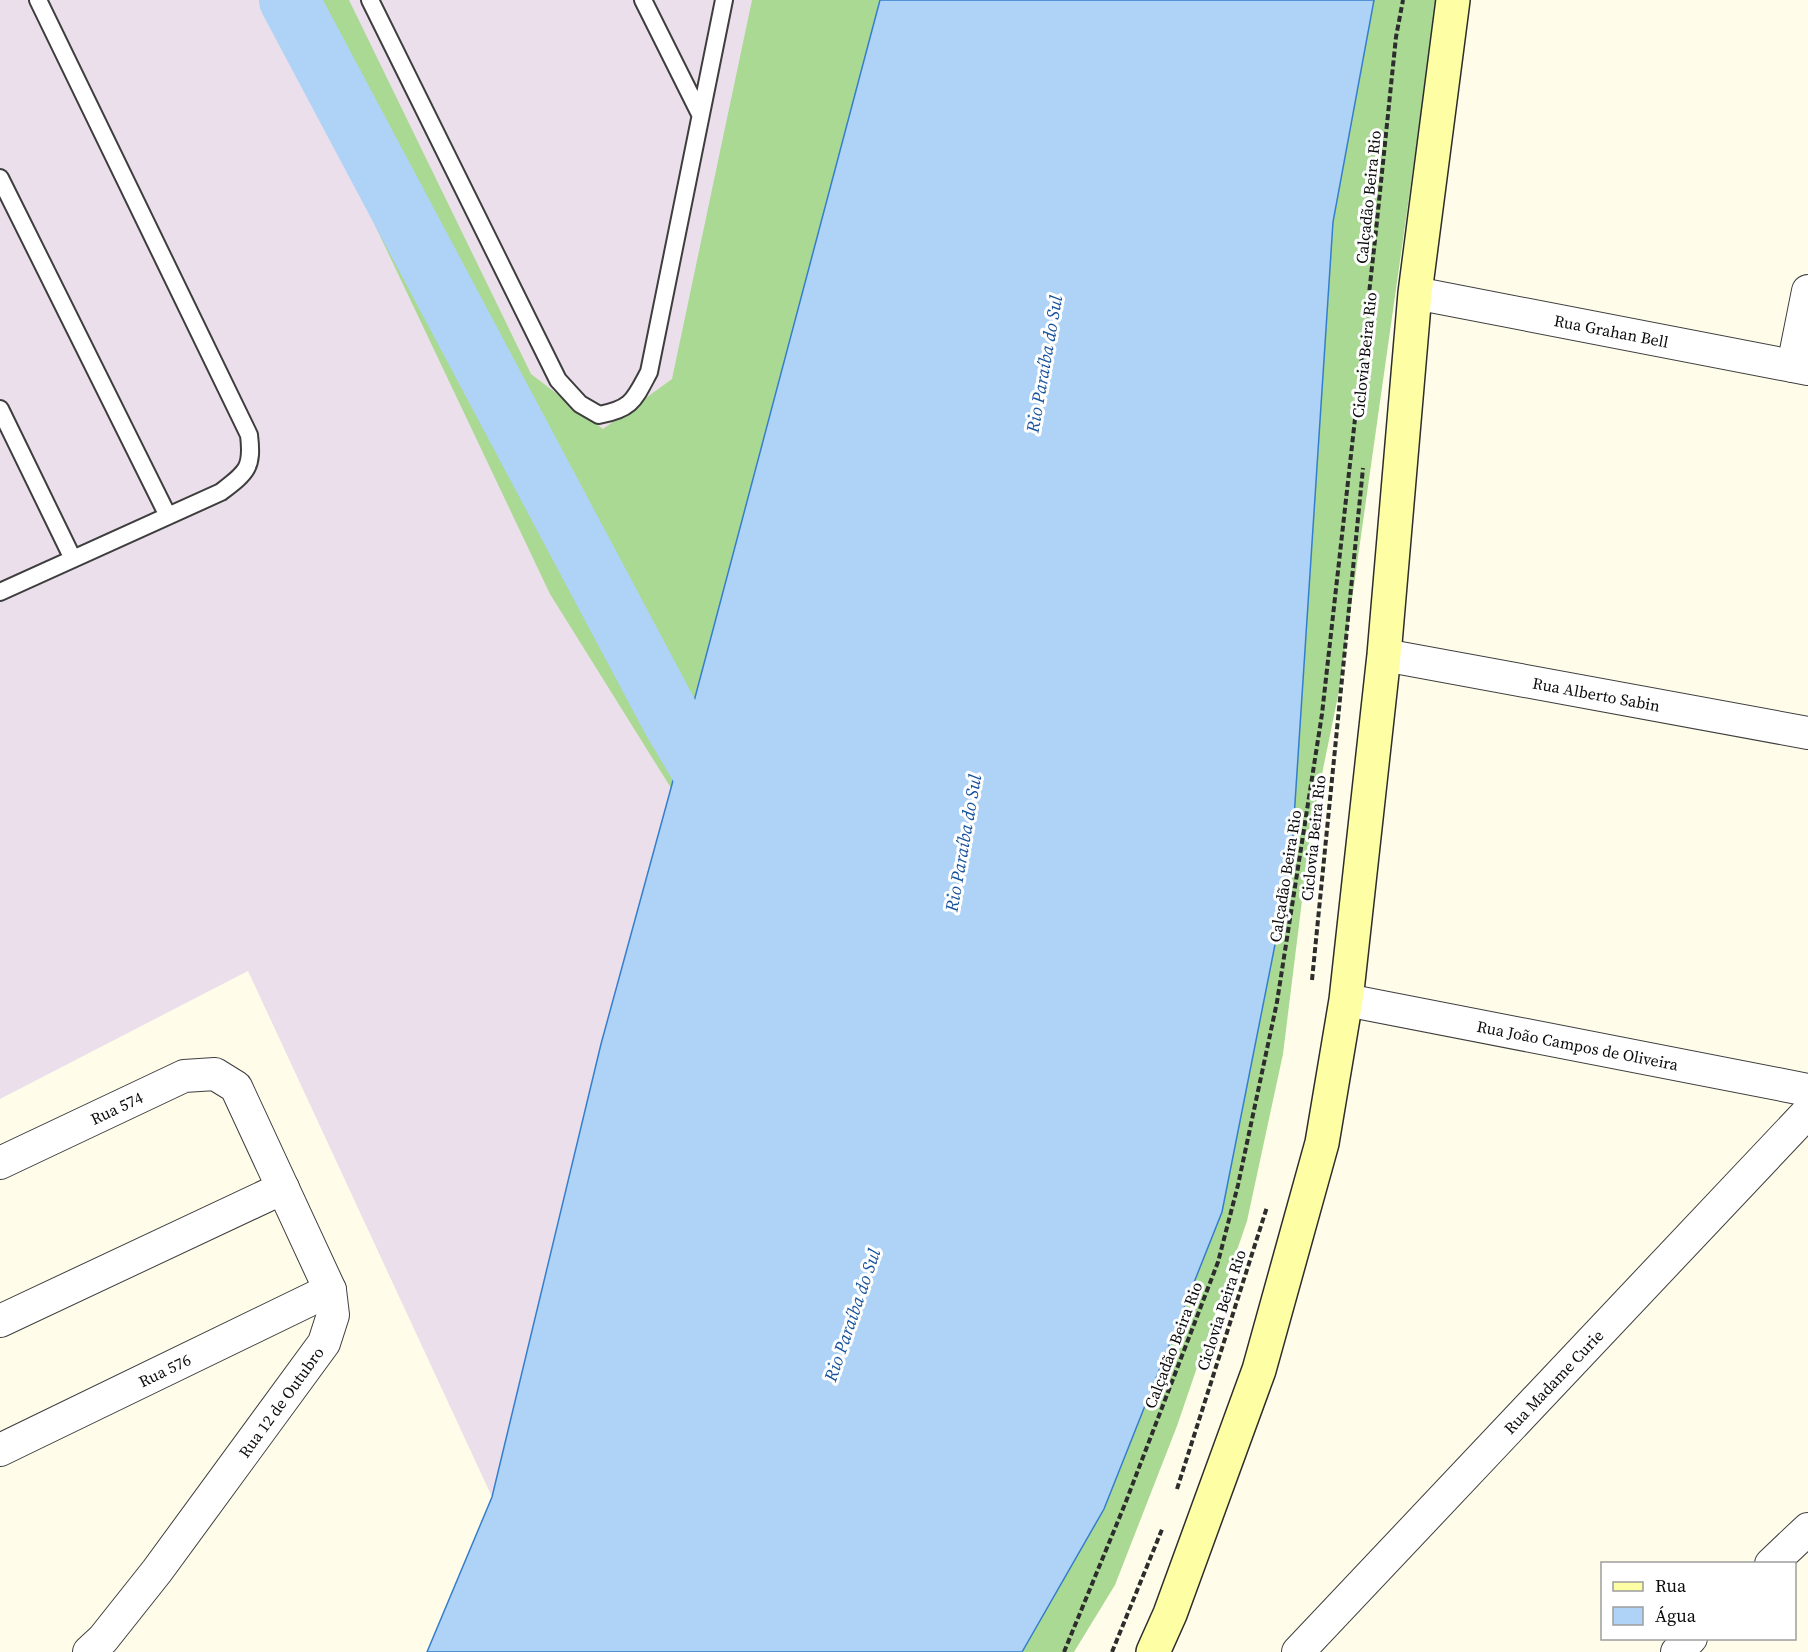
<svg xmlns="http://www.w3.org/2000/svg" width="1808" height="1652" font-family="'Source Serif 4',serif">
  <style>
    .industrial { fill: #ebdfeb }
    .forest { fill: #aad993 }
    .water { fill: #afd3f6; stroke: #357ecd; stroke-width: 1.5 }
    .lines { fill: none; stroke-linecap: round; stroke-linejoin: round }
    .river { stroke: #afd3f6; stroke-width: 60 }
    .lane-casing { stroke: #3e3e3e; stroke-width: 20 }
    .street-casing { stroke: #3e3e3e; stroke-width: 34 }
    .secondary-casing { stroke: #2d2d2d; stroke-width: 36 }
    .path { stroke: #2d2d2d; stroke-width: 4; stroke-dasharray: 6 3; stroke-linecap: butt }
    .lane { stroke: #fff; stroke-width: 16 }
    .street { stroke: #fff; stroke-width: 32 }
    .secondary { stroke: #feffa5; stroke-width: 33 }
    .labels { text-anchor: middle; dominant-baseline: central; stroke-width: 6; stroke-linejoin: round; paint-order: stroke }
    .street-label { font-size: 16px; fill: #0b0b0b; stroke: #fff }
    .water-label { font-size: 18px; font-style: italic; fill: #15519d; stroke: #fff }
  </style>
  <rect width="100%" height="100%" fill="#fffdea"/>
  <path class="industrial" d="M0,0H880L671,788L601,1044L492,1497L248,971L0,1099Z"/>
  <path class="forest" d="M268,0H349L531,374L603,429L672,379L752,0H880L671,788L550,594Z
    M1374,0H1437L1339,691L1311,828L1283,1054L1247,1221L1177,1426L1115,1585L1074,1652H992L1222,1212L1291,864L1333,222Z"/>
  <path class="water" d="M880,0H1374L1333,222L1291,864L1222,1212L1104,1509L1022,1652H427L492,1497L601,1044L671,788Z"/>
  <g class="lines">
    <path class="river" d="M289,0L673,722L726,811"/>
    <g class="lane-casing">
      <path id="lane" d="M370,0L558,380L580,404L599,415C632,409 634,400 649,372L724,0
        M643,0L700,114
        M0,178L168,516
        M0,409L73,559
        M0,592L221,492C247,472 253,468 249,435L38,0"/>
    </g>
    <g class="street-casing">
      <g id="street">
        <path id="s1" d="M1415,293L1808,369"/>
        <path d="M1793,366L1808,291"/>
        <path id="s2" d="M1384,655L1808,733"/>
        <path id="s3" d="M1346,1000L1808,1090"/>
        <path id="s4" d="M0,1163L184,1076L215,1074L236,1087L330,1290L333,1315L324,1343L157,1571L103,1639L89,1652"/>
        <path d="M0,1321L283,1188"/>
        <path id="s5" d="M0,1450L330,1290"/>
        <path d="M1771,1564L1808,1529"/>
        <path id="s6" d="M1298,1652L1808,1112"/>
        <path d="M1677,1652L1691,1638"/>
      </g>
    </g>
    <g class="secondary-casing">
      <path id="secondary" d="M1153,1652L1170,1614L1259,1370L1322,1143L1346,1000L1384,655L1415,293L1453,0"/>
    </g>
    <path class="path" d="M1312,980L1363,468
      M1177,1489L1267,1207
      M1064,1652L1125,1504L1218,1262L1238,1185L1277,1002L1322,714L1375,240L1396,37L1403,0
      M1112,1652L1163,1527"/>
    <use href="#lane" class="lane"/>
    <use href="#street" class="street"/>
    <use href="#secondary" class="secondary"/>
  </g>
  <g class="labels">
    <g class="street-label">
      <text transform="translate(1368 197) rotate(-84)">Calçadão Beira Rio</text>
      <text stroke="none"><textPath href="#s1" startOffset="200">Rua Grahan Bell</textPath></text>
      <text transform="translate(1364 355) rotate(-84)">Ciclovia Beira Rio</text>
      <text stroke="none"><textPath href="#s2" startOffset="216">Rua Alberto Sabin</textPath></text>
      <text transform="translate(1313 838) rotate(-84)">Ciclovia Beira Rio</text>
      <text transform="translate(1285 876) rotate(-81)">Calçadão Beira Rio</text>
      <text stroke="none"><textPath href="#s3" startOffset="236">Rua João Campos de Oliveira</textPath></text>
      <text stroke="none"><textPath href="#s4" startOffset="129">Rua 574</textPath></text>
      <text transform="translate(1221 1310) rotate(-72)">Ciclovia Beira Rio</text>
      <text transform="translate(1173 1345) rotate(-69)">Calçadão Beira Rio</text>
      <text stroke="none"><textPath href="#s5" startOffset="183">Rua 576</textPath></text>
      <text stroke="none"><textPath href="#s6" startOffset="372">Rua Madame Curie</textPath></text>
      <text transform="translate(281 1402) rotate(-54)">Rua 12 de Outubro</text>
    </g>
    <g class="water-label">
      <text transform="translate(1044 364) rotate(-80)">Rio Paraíba do Sul</text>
      <text transform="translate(963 843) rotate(-80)">Rio Paraíba do Sul</text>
      <text transform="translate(852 1315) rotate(-71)">Rio Paraíba do Sul</text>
    </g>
  </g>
  <rect x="1601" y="1562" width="195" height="78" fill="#ffffff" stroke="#9d9d9d" stroke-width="1.5"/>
  <rect x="1613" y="1582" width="30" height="9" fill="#feffa5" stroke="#9d9d9d" stroke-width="1.5"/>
  <text x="1655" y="1592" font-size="18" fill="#0b0b0b">Rua</text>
  <rect x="1613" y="1607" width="30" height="18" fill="#afd3f6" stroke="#9d9d9d" stroke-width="1.5"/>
  <text x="1655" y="1622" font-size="18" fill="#0b0b0b">Água</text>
</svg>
